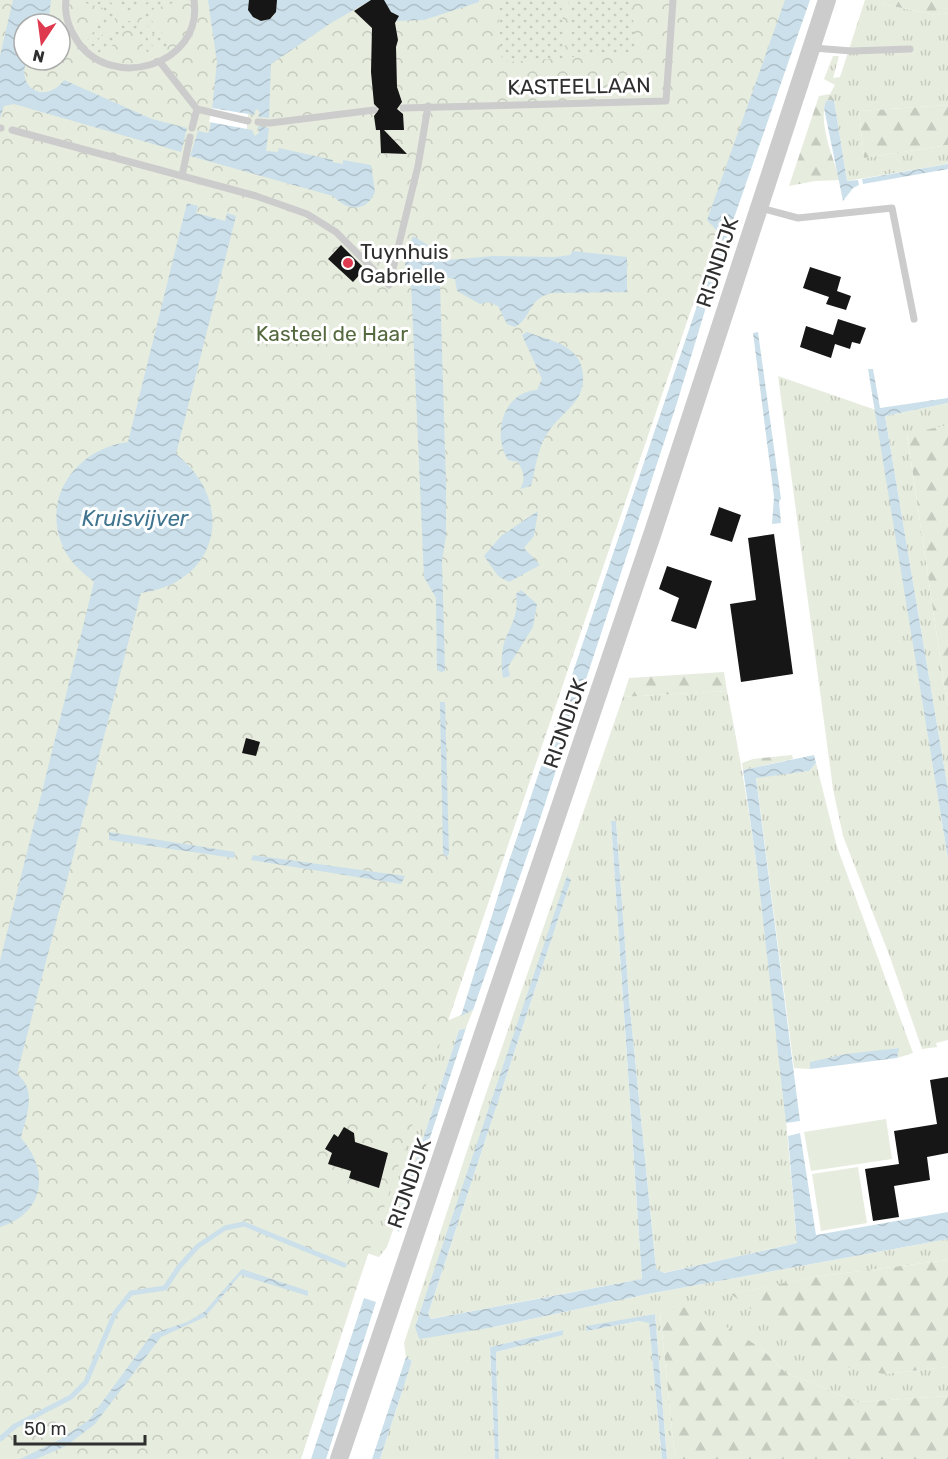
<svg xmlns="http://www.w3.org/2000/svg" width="948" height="1459" font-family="Rubik,sans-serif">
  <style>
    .grass { fill: url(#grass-tufts) }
    .forest { fill: url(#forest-firs) }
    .park { fill: url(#park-crowns); fill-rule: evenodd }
    .garden { fill: url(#garden-dots) }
    .pitch { fill: #e6ecde }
    .water { fill: url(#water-waves) }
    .pier { fill: #fff }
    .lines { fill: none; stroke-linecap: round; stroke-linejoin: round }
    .stream { stroke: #cbe0ea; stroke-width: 5 }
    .building { fill: #161616 }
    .service { stroke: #ccc; stroke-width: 7 }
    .tertiary { stroke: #ccc; stroke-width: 18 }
    .poi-dot { fill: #de394e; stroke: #fff; stroke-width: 2 }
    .labels { text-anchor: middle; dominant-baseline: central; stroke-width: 6; stroke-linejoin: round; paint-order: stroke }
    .street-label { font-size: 21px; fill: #2f2f2f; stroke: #fff }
    .poi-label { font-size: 21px; fill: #2f2f2f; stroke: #fff; text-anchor: start }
    .park-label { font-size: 21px; fill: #54693e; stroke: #fff }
    .water-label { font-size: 22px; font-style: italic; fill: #40748e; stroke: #fff }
  </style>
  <defs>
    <pattern id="grass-tufts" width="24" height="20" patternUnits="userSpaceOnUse" patternTransform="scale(1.5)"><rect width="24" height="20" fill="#e6ecde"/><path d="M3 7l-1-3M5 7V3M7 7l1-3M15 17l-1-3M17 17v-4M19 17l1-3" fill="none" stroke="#c6cbbf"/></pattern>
    <pattern id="forest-firs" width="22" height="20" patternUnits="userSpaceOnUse" patternTransform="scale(1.5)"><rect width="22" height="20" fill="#e6ecde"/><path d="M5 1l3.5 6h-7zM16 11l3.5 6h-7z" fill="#c6cbbf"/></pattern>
    <pattern id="park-crowns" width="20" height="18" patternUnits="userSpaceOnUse" patternTransform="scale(1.5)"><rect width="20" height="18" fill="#e6ecde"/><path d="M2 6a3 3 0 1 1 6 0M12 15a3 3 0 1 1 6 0" fill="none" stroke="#c6cbbf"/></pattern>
    <pattern id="garden-dots" width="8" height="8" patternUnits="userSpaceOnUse" patternTransform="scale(1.5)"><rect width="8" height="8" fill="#e6ecde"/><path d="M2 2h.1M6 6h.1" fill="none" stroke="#c6cbbf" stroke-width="1.8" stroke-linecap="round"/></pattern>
    <pattern id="water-waves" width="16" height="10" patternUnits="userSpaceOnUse" patternTransform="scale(1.5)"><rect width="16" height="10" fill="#cbe0ea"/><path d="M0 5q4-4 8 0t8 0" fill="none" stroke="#afc0c9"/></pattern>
  </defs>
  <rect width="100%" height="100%" fill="#fff"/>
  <path class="grass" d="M865,0H884L882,4L936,15L948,13V105L859,111L864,158L948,145V164L847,181L834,100L830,94L835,85L824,79L833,56H839L833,78L840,77Z
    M778,376L876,410L948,859V1040L936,1043L937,1047L922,1049L890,957L843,836L833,789Z
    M948,403V425L907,435L948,711V790L885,416Z
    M727,691C764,873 781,1059 797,1243L663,1273L656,1269L629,999L616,822L611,821L642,1279L430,1319L428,1314L571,880L415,1327L420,1338L489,1328L648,1294L948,1239V1260L813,1277L732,1294L884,1374L948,1367V1396L857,1402L785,1372L761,1348L660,1313L675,1459H667L655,1314L586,1327V1331L639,1321L649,1322L662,1459H499L496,1352L562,1335V1330L490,1347L495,1459H380L412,1361L406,1357L404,1343L481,1108L623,697Z
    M816,763L837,847L913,1053L897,1058L898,1048L810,1062V1069L794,1068L756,777L809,771Z
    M473,1010L466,1028L459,1030L394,1227L387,1247L379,1257L258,1218L432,1027Z"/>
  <path class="forest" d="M884,0H948V13L936,15L882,4Z
    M830,94L834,100L826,101C818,124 833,157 840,180L815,181L789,186L819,96Z
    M948,105V145L864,158L859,111Z
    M948,425V711L907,434Z
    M724,672L727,691L623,697L629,678Z
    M792,755L793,759L743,770L742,763L753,759Z
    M948,1260V1367L884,1374L824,1363L731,1294L813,1277Z
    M692,1306L761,1348L785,1372L857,1402L948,1396V1459H675L660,1312Z"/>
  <path class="park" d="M0,0H797L357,1287L301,1459H0ZM24,24H60V60H24Z"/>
  <path class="garden" d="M75,0H102L112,3L116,17L92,48L86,42L105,16L103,8Z
    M119,0H137L138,8L131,15L124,14L119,10Z
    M156,0H183L153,9L150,18L170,44L164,49L141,17L145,3Z
    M497,0H561L566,58L502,62Z
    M568,0H632L635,52L572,57Z
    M121,21H135L158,53L151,57L131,30H124L104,56L97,52Z"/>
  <path class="pitch" d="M886,1119L892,1159L811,1171L804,1132Z
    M858,1167L867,1223L821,1231L812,1174Z"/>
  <path class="water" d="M13,0H51L48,24H24V60H27C15,88 46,105 64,80L152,119L187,128L181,152L14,104L4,106L0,118V56Z
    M208,0H250C248,12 250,16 261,21L274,16L277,4L274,0H371L331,23L271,64L269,118L258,117L260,112L256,109L254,115L248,114L247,129L252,130L255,136L259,133L258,126L269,128L266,151L278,152L279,148L333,160V162L343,164V160L371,165L375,192C366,213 347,211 333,196L190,156L198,131L208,133L210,129L217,62Z
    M383,0H479V2L424,20L395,21L398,18L393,15Z
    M785,0H810L727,238L676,406L539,822L473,1010L461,1016L507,867L721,235L707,220Z
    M834,100L847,181L858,180L859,185L853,188L843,201L824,108L826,101Z
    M948,164V169L863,184L862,179Z
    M187,203L198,206L196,213L225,221L227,213L236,216L176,454C237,502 219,583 141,593L17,1074C38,1091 26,1115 21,1138C50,1171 45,1213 0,1227V961L94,582C83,573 72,564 65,551C39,500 75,449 128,442Z
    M413,236L436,250L437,261L493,256L555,257L570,255L573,251L627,257V292L551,293C527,300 533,316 515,327L507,324L498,306L488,302L480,304L457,291L455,279L444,277L440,285L446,483V536L442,561L445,671L441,672L437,670L436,598L424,577L411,282C400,266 406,253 413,236Z
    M527,332C540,337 559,341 570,350C585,361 587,384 577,399C568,412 552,423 545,437C537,452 535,470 531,486L520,489C526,479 524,473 518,462L508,460C492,434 503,392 537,390L542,379L522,335Z
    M758,332L781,499L779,501L781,523L772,524L774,497L753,333Z
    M868,369H873L880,408L948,398V403L885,416L948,790V859Z
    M538,511L534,536L524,548L540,565L509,582L498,576L484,556L501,536Z
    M521,590L537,604L533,627L508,667L510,676L503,678C501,666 501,651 505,640C512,623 519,613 516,594Z
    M440,702H445L449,854L446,857L443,853Z
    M814,755L816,763L809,771L756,778L800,1121L786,1123L757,867L743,770Z
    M611,821H616L629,999L656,1269L664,1273L797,1243L788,1136L800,1133L816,1235L948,1212V1239L648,1294L489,1328L419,1339L415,1327L567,876L571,880L428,1314L431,1319L642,1279Z
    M109,832L235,852L234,858L109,840Z
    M253,855L405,876L401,884L251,860Z
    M466,1028L399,1232L394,1227L459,1030Z
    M899,1048L897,1058L810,1069V1062L846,1054Z
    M242,1269L308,1291V1296L240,1275L205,1317L161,1337L95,1424L66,1446L36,1459H20L59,1440L89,1420L152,1334L187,1322L204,1312Z
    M364,1298L376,1302L326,1459H311Z
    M655,1314L667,1459H662L649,1323L639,1321L586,1331V1326Z
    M563,1330V1335L496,1352L499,1459H495L490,1347Z
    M406,1357L412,1361L380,1459H372Z"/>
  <path class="pier" d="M212,108L248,114L247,129L209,122Z"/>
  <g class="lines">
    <path class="stream" d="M0,1439L15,1426L71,1397L86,1382L115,1313L131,1293L165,1288L179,1267L198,1246L225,1228L244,1224L344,1265"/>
  </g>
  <path class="building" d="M249,0H277L276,12L270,19L261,21L253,17L248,10Z
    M371,0H384L391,12L399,16L395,23L398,40L396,47L397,87L402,102L397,109L403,114L404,130H384L407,154L381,153L380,130H376L374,116L379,109L374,104L371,72L372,28L354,11Z
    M341,245L365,269L353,282L328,259Z
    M810,267L841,277L837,291L851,296L846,310L826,304L829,297L803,288Z
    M838,319L866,328L860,344L852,342L850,349L835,344L831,358L800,347L806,326L833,335Z
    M719,507L741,515L732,542L710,535Z
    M774,534L793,674L741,682L730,604L756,600L748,538Z
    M667,566L712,581L696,629L671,621L679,598L659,589Z
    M246,738L260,742L256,756L242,753Z
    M948,1077V1153L927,1157L930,1180L894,1186L899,1217L873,1221L865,1169L899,1164L894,1131L937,1124L930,1080Z
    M344,1127L354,1133L355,1142L388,1153L379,1188L349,1178L351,1171L328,1164L332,1153L325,1149L334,1134L338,1137Z"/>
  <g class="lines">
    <path class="service" d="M66,0C64,14 69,28 76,39C109,93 204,66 194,0
      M813,48L852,51L910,49
      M160,62L197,109L248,121
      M403,108L666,101L673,0
      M258,122L270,123L374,110
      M0,128H1
      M192,128L197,109
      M12,130L256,196L307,214L336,232L389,285L418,166L428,106
      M182,176L190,137
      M761,208L798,218L892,208L914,319"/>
    <path class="tertiary" d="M339,1459L653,532L827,0"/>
  </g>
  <circle class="poi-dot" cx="348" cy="263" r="6"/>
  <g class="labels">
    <g class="street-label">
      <text transform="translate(579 86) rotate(-1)">KASTEELLAAN</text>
      <text transform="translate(717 262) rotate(-72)">RIJNDIJK</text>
      <text transform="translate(565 723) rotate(-71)">RIJNDIJK</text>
      <text transform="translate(409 1183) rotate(-71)">RIJNDIJK</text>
    </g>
    <g class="poi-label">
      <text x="360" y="251">Tuynhuis<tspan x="360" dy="24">Gabrielle</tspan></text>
    </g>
    <g class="park-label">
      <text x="332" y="333">Kasteel de Haar</text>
    </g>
    <g class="water-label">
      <text x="135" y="518">Kruisvijver</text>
    </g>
  </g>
  <g transform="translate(42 42) rotate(193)"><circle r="28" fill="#ffffff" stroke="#acacac" stroke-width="1.5"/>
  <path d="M0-4.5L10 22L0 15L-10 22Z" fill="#de394e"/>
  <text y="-9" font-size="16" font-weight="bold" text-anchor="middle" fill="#2f2f2f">N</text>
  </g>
  <path d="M15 1435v9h130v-9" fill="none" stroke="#2f2f2f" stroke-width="3"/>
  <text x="24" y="1435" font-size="18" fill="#2f2f2f" stroke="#ffffff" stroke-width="4.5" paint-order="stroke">50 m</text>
</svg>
